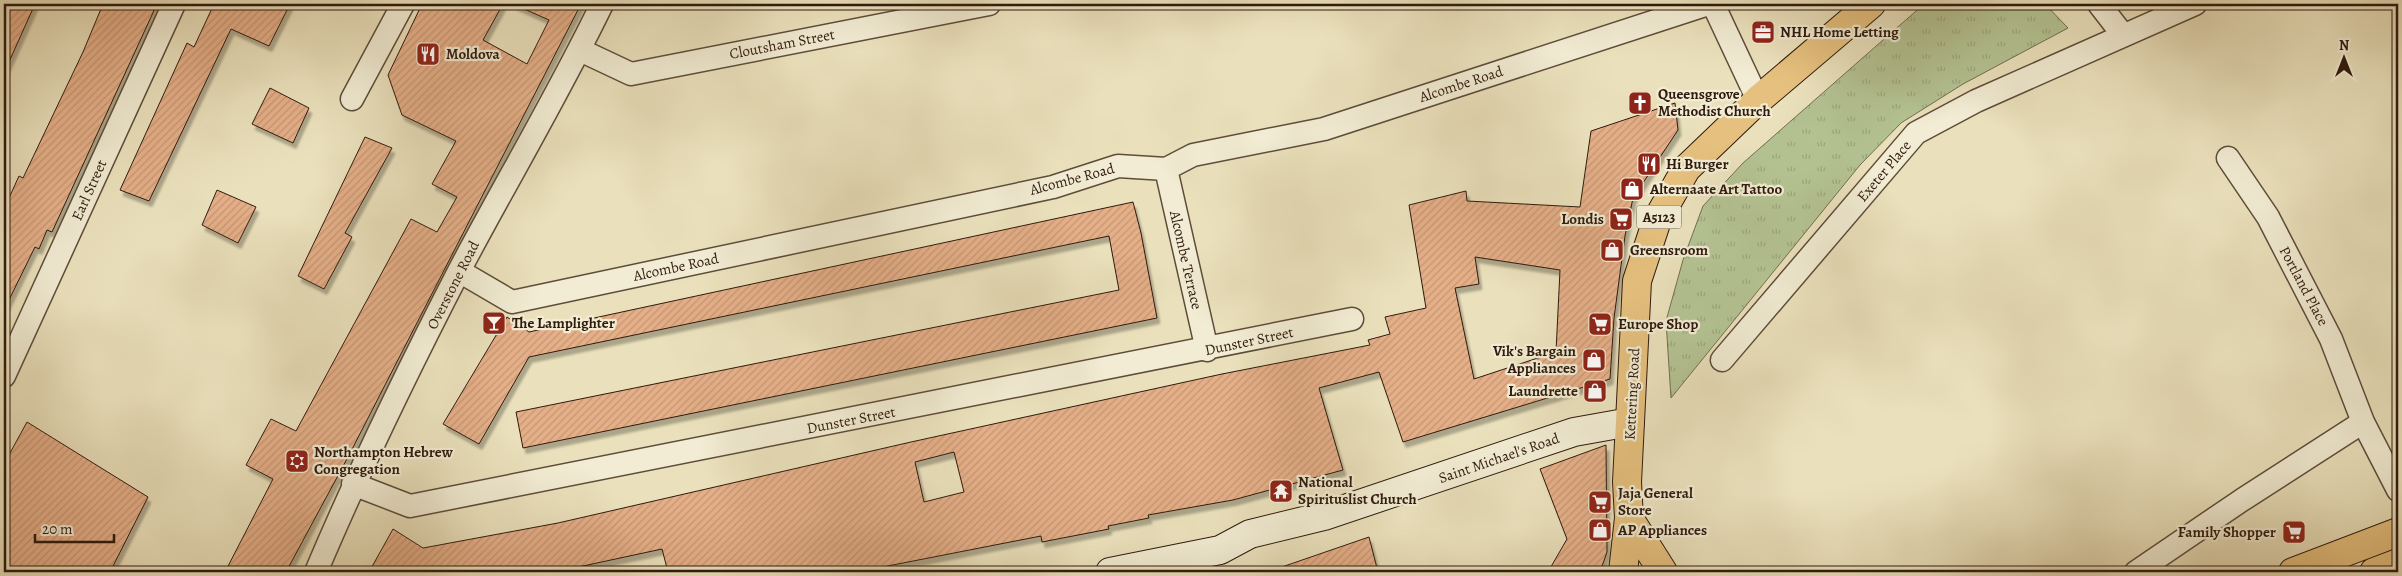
<svg xmlns="http://www.w3.org/2000/svg" width="2402" height="576" font-family="Alegreya,serif">
  <style>
    .grass { fill: url(#grass-tufts); stroke: #726e50 }
    .building { fill: url(#building-hatch); stroke: #2f1a0e; fill-rule: evenodd; filter: url(#shadow) }
    .lines { fill: none; stroke-linecap: round; stroke-linejoin: round }
    .street-casing { stroke: #5e4c3a; stroke-width: 25 }
    .secondary-casing { stroke: #2f1a0e; stroke-width: 30 }
    .primary-casing { stroke: #2f1a0e; stroke-width: 30 }
    .street { stroke: #f1ecd3; stroke-width: 22 }
    .secondary { stroke: #f1ecd3; stroke-width: 28 }
    .primary { stroke: #e5c07e; stroke-width: 28 }
    .labels { text-anchor: middle; dominant-baseline: central; stroke-width: 4.5; stroke-linejoin: round; paint-order: stroke }
    .shield { fill: #f1ecd3; stroke: #695949; stroke-width: 1 }
    .shield-label { font-size: 14px; font-weight: bold; fill: #2f1a0e }
    .poi-label { font-size: 15px; font-weight: bold; fill: #2f1a0e; stroke: #f1ecd3; text-anchor: start }
    .street-label { font-size: 15px; fill: #2f1a0e; stroke: #f1ecd3 }
  </style>
  <defs>
    <pattern id="grass-tufts" width="24" height="20" patternUnits="userSpaceOnUse" patternTransform="scale(1.25)"><rect width="24" height="20" fill="#b4c393"/><path d="M3 7l-1-3M5 7V3M7 7l1-3M15 17l-1-3M17 17v-4M19 17l1-3" fill="none" stroke="#9ba77e"/></pattern>
    <pattern id="building-hatch" width="6" height="6" patternUnits="userSpaceOnUse" patternTransform="scale(1.25)"><rect width="6" height="6" fill="#e5af88"/><path d="M-1 1l2-2M0 6l6-6M5 7l2-2" fill="none" stroke="#c59674"/></pattern>
    <filter id="shadow"><feDropShadow dx="3" dy="5.5" stdDeviation="1" flood-color="#0004"/></filter>
  </defs>
  <rect width="100%" height="100%" fill="#eae1bc"/>
  <filter id="stains"><feTurbulence type="fractalNoise" baseFrequency=".004" numOctaves="4"/><feColorMatrix values="0 0 0 0 .2 0 0 0 0 .09 0 0 0 0 .02 0 0 0 .5 -.17"/></filter>
  <radialGradient id="worn" r=".72"><stop offset=".6" stop-color="#630" stop-opacity="0"/><stop offset="1" stop-color="#630" stop-opacity=".3"/></radialGradient>
  <path class="grass" d="M1924,4H2045L2068,28L1963,84L1901,123L1860,165L1671,398L1666,321L1683,260L1703,206L1743,163Z"/>
  <path class="building" d="M4,4H35L4,73Z
    M103,4H157L52,232L47,230L39,249L35,247L4,310V196L9,198L19,176L23,178L83,52Z
    M214,4H290L269,46L231,29L149,201L120,190L187,43L194,47Z
    M422,4H503L483,40L527,64L549,20L513,4H581L348,457L286,572H225L273,479L246,465L271,419L296,431L411,219L437,232L457,197L432,184L456,141L402,115L388,75Z
    M270,88L309,108L293,143L252,124Z
    M1675,103L1678,130L1633,198L1625,236L1614,318L1610,379L1403,442L1379,372L1319,388L1343,470L1233,500L1148,515L1149,518L1108,526L1109,529L1042,542L1041,536L857,572H668L662,549L569,569L570,572H369L393,529L423,548L558,523L911,442L1222,374L1370,345L1368,340L1390,334L1385,317L1426,308L1409,205L1466,191L1467,201L1580,207L1591,131ZM1475,257L1560,270L1556,352L1474,379L1455,288L1479,284ZM954,452L964,492L924,502L915,462Z
    M365,137L392,148L345,233L352,237L324,289L298,276Z
    M217,190L256,207L238,243L202,225Z
    M1133,202L1141,233L1157,318L523,448L516,412L1119,290L1109,236L529,357L479,444L443,424L507,317L529,332Z
    M27,422L148,497L110,572H4V464Z
    M1606,445L1607,552L1600,572H1548L1567,539L1540,469Z
    M1369,537L1378,572H1276V569Z"/>
  <g class="lines">
    <g class="street-casing">
      <path id="street" d="M1713,4L1758,100
        M2099,4L2123,35
        M580,50L631,74L989,4
        M352,99L403,4
        M2228,158L2268,217L2331,339L2363,422L2398,490
        M1166,169L1207,350
        M459,271L512,302L1053,187L1118,166L1166,169L1193,155L1324,129L1708,4
        M1722,360L1916,133L1976,101L2195,4
        M4,376L174,4
        M353,484L410,506L1352,319
        M316,572C359,470 408,370 459,271C506,182 558,95 602,4
        M2136,572L2242,500L2363,422"/>
    </g>
    <g class="secondary-casing">
      <path id="secondary" d="M1110,572L1220,550L1250,534L1324,516L1574,432L1630,422"/>
    </g>
    <g class="primary-casing">
      <path id="primary" d="M1629,518L1663,572
        M1623,572L1629,518L1627,482L1637,281L1657,220L1686,169L1758,100L1871,4
        M2293,572L2398,532
        M2374,572L2398,563"/>
    </g>
    <use href="#street" class="street"/>
    <use href="#secondary" class="secondary"/>
    <use href="#primary" class="primary"/>
  </g>
  <defs>
    <g id="office-square" transform="scale(1.25)"><rect x="-9" y="-9" width="18" height="18" rx="4" fill="#8f2418" stroke="#f1ecd3"/><path d="M-6-3h4V-5.5h4V-3h4V5H-6ZM-1-4.5V-3h2v-1.5ZM-6 0V1H6V0Z" fill="#fff"/></g>
    <g id="restaurant-square" transform="scale(1.25)"><rect x="-9" y="-9" width="18" height="18" rx="4" fill="#8f2418" stroke="#f1ecd3"/><path d="M-5-6h1v4h1v-4h1v4h1v-4h1v5L-1.5 .5V6h-2V.5L-5-1ZM5-6V6H3V1.5H1.5Q1.5-4 5-6Z" fill="#fff"/></g>
    <g id="church-square" transform="scale(1.25)"><rect x="-9" y="-9" width="18" height="18" rx="4" fill="#8f2418" stroke="#f1ecd3"/><path d="M-1.2-6h2.4v3.5h3.3v2.4h-3.3V6h-2.4V-.1h-3.3v-2.4h3.3Z" fill="#fff"/></g>
    <g id="shop-square" transform="scale(1.25)"><rect x="-9" y="-9" width="18" height="18" rx="4" fill="#8f2418" stroke="#f1ecd3"/><path d="M-5-2.5h2.3a2.7 3.5 0 0 1 5.4 0H5L5.5 6h-11ZM-1.5-2.5h3a1.5 2.3 0 0 0-3 0Z" fill="#fff"/></g>
    <g id="supermarket-square" transform="scale(1.25)"><rect x="-9" y="-9" width="18" height="18" rx="4" fill="#8f2418" stroke="#f1ecd3"/><path d="M-6-5.5h2.5l.6 2H6L4.5 2H-2.5L-4.4-4H-6ZM-1.5 3.2a1.3 1.3 0 1 0 .1 0ZM3 3.2a1.3 1.3 0 1 0 .1 0Z" fill="#fff"/></g>
    <g id="bar-square" transform="scale(1.25)"><rect x="-9" y="-9" width="18" height="18" rx="4" fill="#8f2418" stroke="#f1ecd3"/><path d="M-6-5H6L.8 .8V4.5H3.5V6h-7V4.5H-.8V.8Z" fill="#fff"/></g>
    <g id="synagogue-square" transform="scale(1.25)"><rect x="-9" y="-9" width="18" height="18" rx="4" fill="#8f2418" stroke="#f1ecd3"/><path d="M0-6.5L5.6 3.2H-5.6ZM0 6.5L5.6-3.2H-5.6Z" fill="#fff"/></g>
    <g id="temple-square" transform="scale(1.25)"><rect x="-9" y="-9" width="18" height="18" rx="4" fill="#8f2418" stroke="#f1ecd3"/><path d="M0-6L5-2H3V0L6.5 2.5H4V6H1.5V3h-3V6H-4V2.5H-6.5L-3 0V-2H-5Z" fill="#fff"/></g>
  </defs>
  <g fill-rule="evenodd">
    <use href="#office-square" x="1763" y="32"/>
    <use href="#restaurant-square" x="428" y="54"/>
    <use href="#church-square" x="1640" y="103"/>
    <use href="#restaurant-square" x="1649" y="164"/>
    <use href="#shop-square" x="1632" y="189"/>
    <use href="#supermarket-square" x="1621" y="219"/>
    <use href="#shop-square" x="1612" y="250"/>
    <use href="#bar-square" x="494" y="323"/>
    <use href="#supermarket-square" x="1600" y="324"/>
    <use href="#shop-square" x="1594" y="360"/>
    <use href="#shop-square" x="1595" y="391"/>
    <use href="#synagogue-square" x="297" y="461"/>
    <use href="#temple-square" x="1281" y="491"/>
    <use href="#supermarket-square" x="1600" y="502"/>
    <use href="#shop-square" x="1600" y="530"/>
    <use href="#supermarket-square" x="2294" y="532"/>
  </g>
  <g class="labels">
    <rect class="shield" x="1636.5" y="205.5" width="45" height="23" rx="4"/>
    <g class="shield-label">
      <text x="1659" y="217">A5123</text>
    </g>
    <g class="poi-label">
      <text x="1780" y="32">NHL Home Letting</text>
      <text x="446" y="54">Moldova</text>
      <text x="1658" y="94">Queensgrove<tspan x="1658" dy="17">Methodist Church</tspan></text>
      <text x="1666" y="164">Hi Burger</text>
      <text x="1650" y="189">Alternaate Art Tattoo</text>
      <text x="1604" y="219" text-anchor="end">Londis</text>
      <text x="1630" y="250">Greensroom</text>
      <text x="512" y="323">The Lamplighter</text>
      <text x="1618" y="324">Europe Shop</text>
      <text x="1576" y="351" text-anchor="end">Vik's Bargain<tspan x="1576" dy="17">Appliances</tspan></text>
      <text x="1578" y="391" text-anchor="end">Laundrette</text>
      <text x="314" y="452">Northampton Hebrew<tspan x="314" dy="17">Congregation</tspan></text>
      <text x="1298" y="482">National<tspan x="1298" dy="17">Spirituslist Church</tspan></text>
      <text x="1618" y="493">Jaja General<tspan x="1618" dy="17">Store</tspan></text>
      <text x="1618" y="530">AP Appliances</text>
      <text x="2276" y="532" text-anchor="end">Family Shopper</text>
    </g>
    <g class="street-label">
      <text transform="translate(782 44) rotate(-11)">Cloutsham Street</text>
      <text transform="translate(1461 84) rotate(-18)">Alcombe Road</text>
      <text transform="translate(1884 171) rotate(-50)">Exeter Place</text>
      <text transform="translate(1072 179) rotate(-15)">Alcombe Road</text>
      <text transform="translate(89 190) rotate(-66)">Earl Street</text>
      <text transform="translate(1186 260) rotate(77)">Alcombe Terrace</text>
      <text transform="translate(676 267) rotate(-12)">Alcombe Road</text>
      <text transform="translate(453 285) rotate(-63)">Overstone Road</text>
      <text transform="translate(2304 286) rotate(62)">Portland Place</text>
      <text transform="translate(1249 341) rotate(-12)">Dunster Street</text>
      <text transform="translate(1632 394) rotate(-87)">Kettering Road</text>
      <text transform="translate(851 420) rotate(-11)">Dunster Street</text>
      <text transform="translate(1499 458) rotate(-19)">Saint Michael's Road</text>
    </g>
  </g>
  <rect width="2402" height="576" fill="none" stroke="#eae1bc" stroke-width="20"/>
  <rect x="5" y="5" width="2392" height="566" fill="none" stroke="#2f1a0e" stroke-width="2.5"/>
  <rect x="10" y="10" width="2382" height="556" fill="none" stroke="#2f1a0e"/>
  <g transform="translate(2344 58)" stroke="#f1ecd3" stroke-width="4" paint-order="stroke">
  <path d="M0-4L9 19L0 12L-9 19Z" fill="#2f1a0e"/>
  <text y="-8" font-size="14" font-weight="bold" text-anchor="middle" fill="#2f1a0e">N</text>
  </g>
  <path d="M35 534v8h79v-8" fill="none" stroke="#2f1a0e" stroke-width="2.5"/>
  <text x="42" y="534" font-size="15" fill="#2f1a0e" stroke="#f1ecd3" stroke-width="4" paint-order="stroke">20 m</text>
  <rect width="100%" height="100%" filter="url(#stains)"/>
  <rect width="100%" height="100%" fill="url(#worn)"/>
</svg>
